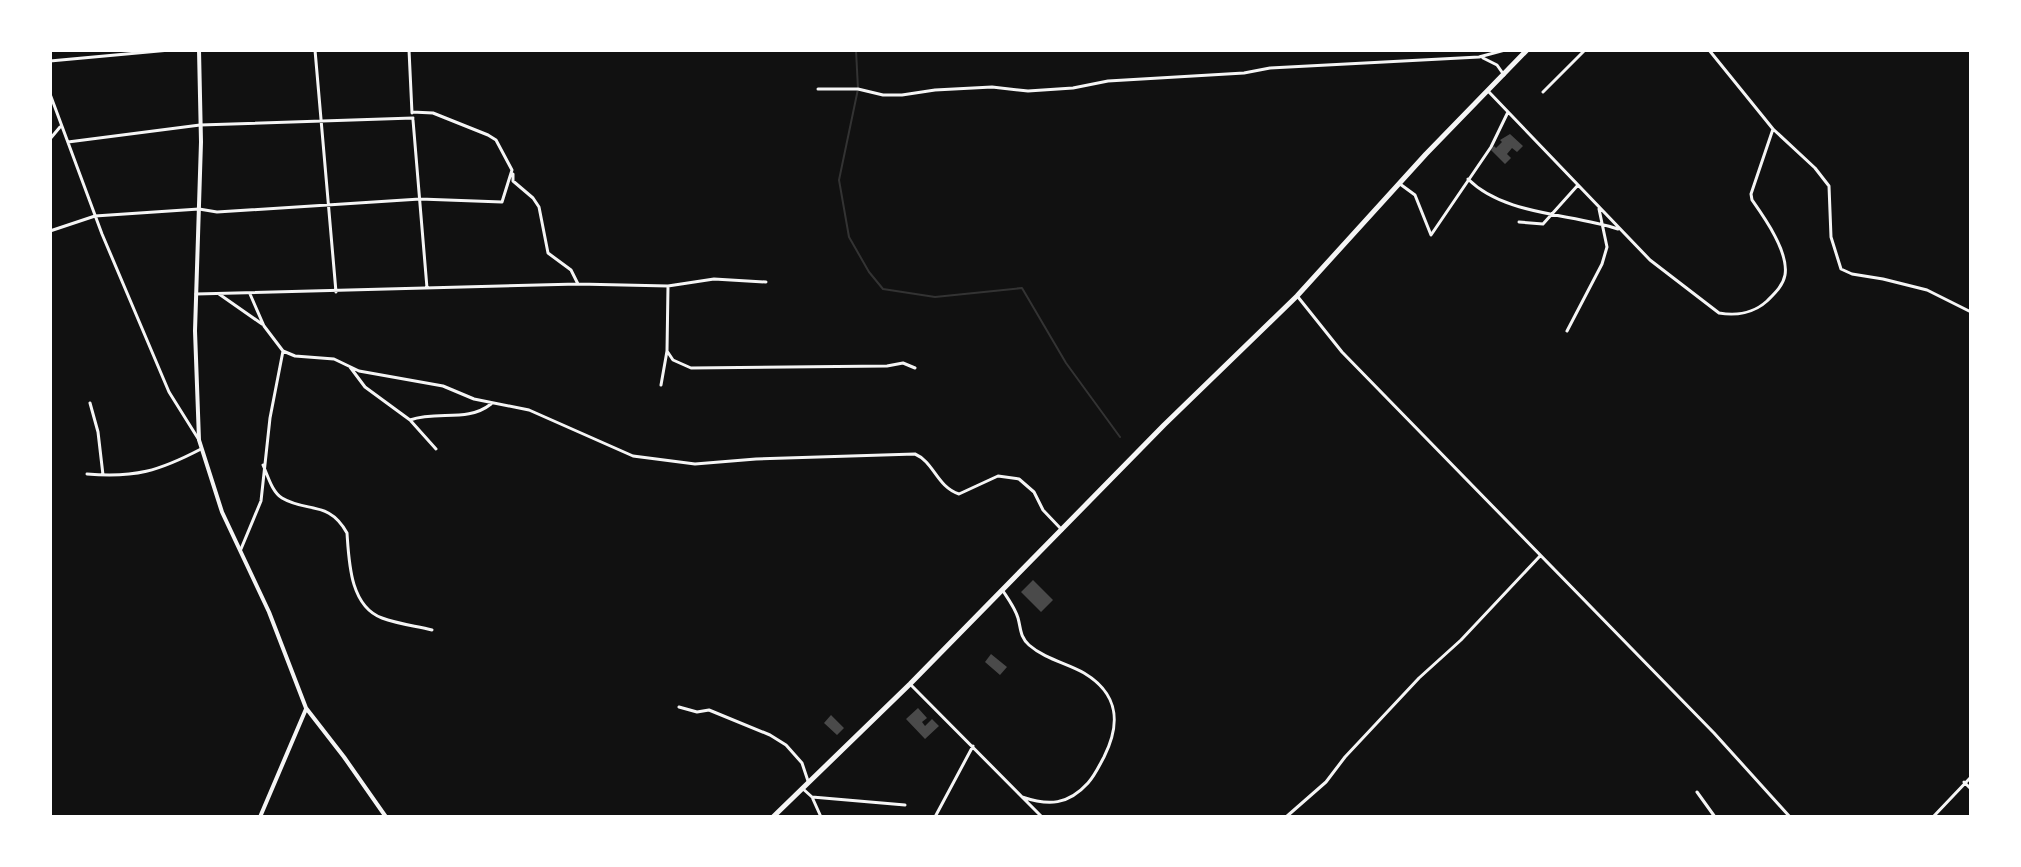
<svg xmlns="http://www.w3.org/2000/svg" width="2021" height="867" font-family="'Work Sans',sans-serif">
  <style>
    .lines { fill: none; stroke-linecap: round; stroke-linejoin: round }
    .stream { stroke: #333; stroke-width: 2 }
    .building { fill: #4a4a4a }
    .minor { stroke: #f5f5f5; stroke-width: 3 }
    .tertiary { stroke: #f5f5f5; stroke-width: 4 }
    .primary { stroke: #f5f5f5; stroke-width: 5 }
  </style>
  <rect width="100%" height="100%" fill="#111"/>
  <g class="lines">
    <path class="stream" d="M856,50L858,89L839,180L849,237L869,272L883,289L935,297L1022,288L1066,363L1120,437"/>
  </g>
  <path class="building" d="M1510,134L1523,146L1517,152L1512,148L1507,154L1511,158L1505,164L1491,150L1494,146L1496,148L1502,142L1500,140Z
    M1033,580L1053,600L1041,612L1021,592Z
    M991,654L1007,667L1000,675L985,662Z
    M918,708L927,718L922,722L925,726L932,719L939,726L925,739L906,719Z
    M831,715L844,728L837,735L824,723Z"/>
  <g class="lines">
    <path class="minor" d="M315,50L336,292
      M409,50L412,113
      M1709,50L1773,129L1815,168L1829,186L1831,237L1841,269L1852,274L1883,279L1927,290L1971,312
      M1483,58L1497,65L1504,75
      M50,61L170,50
      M818,89H858L883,95H902L935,90L992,87L1028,91L1073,88L1108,81L1244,73L1270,68L1479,57L1505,50
      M1488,91L1650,260L1719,313C1736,316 1754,313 1767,301C1774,294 1783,286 1785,275C1789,252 1764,217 1752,200L1751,194L1773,129
      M1543,92L1585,50
      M50,94L102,234L169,392L199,440
      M413,120L427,288
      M50,139L60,127
      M68,142L200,125L413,118
      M513,174V181L533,198L539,207L548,253L571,270L578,284
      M1468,179C1505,216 1571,213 1618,229
      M1400,184L1415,195L1431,235L1491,147L1508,112
      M1519,222L1543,224L1578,185
      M50,231L95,216L199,209L217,212L420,199L502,202L512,170L496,140L488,135L433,113L412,112
      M196,294L578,284L668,286L714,279L766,282
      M219,294L262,324
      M250,294L264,326L283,351L295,356L334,359L359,371L443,386L474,399L529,410L633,456L695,464L756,459L915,454C934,462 937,487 959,494L998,476L1019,479L1034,492L1043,510L1062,530
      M1298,297L1342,352L1714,733L1790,817
      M1567,331L1602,264L1607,247L1599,209
      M667,351L673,360L691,368L887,366L903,363L915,368
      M350,367L365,387L410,420L436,449
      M661,385L667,351L668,286
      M90,403L98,432L103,475
      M410,420C438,410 467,423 491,404
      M263,465C268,476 272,492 282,498C307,513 329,500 347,533C349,562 350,606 382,618C398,624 416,626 432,630
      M87,474C135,478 159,471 201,449
      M241,549L261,501L270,418L283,351
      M1003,591C1009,600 1015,608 1018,618C1021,629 1020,637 1029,645C1045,659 1066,663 1084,673C1119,694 1121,723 1104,757C1099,766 1095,775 1088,783C1068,805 1049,806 1022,797
      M910,684L1042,817
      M679,707L697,712L709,710L770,735L786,745L802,763L808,781
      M1964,782L1971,789
      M802,788L812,797L821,817
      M1697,792L1715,817
      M812,797L905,805
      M935,817L973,746
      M1286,817L1326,782L1345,757L1419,678L1461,640L1540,556
      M1933,817L1971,777"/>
    <path class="tertiary" d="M199,50L201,142L195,331L199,440L222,512L269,612L306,708L344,757L386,817
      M260,817L306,709"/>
    <path class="primary" d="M773,817L910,684L1164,425L1297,296L1426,154L1527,50"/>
  </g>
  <rect width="2021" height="867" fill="none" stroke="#ffffff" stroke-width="104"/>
</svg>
